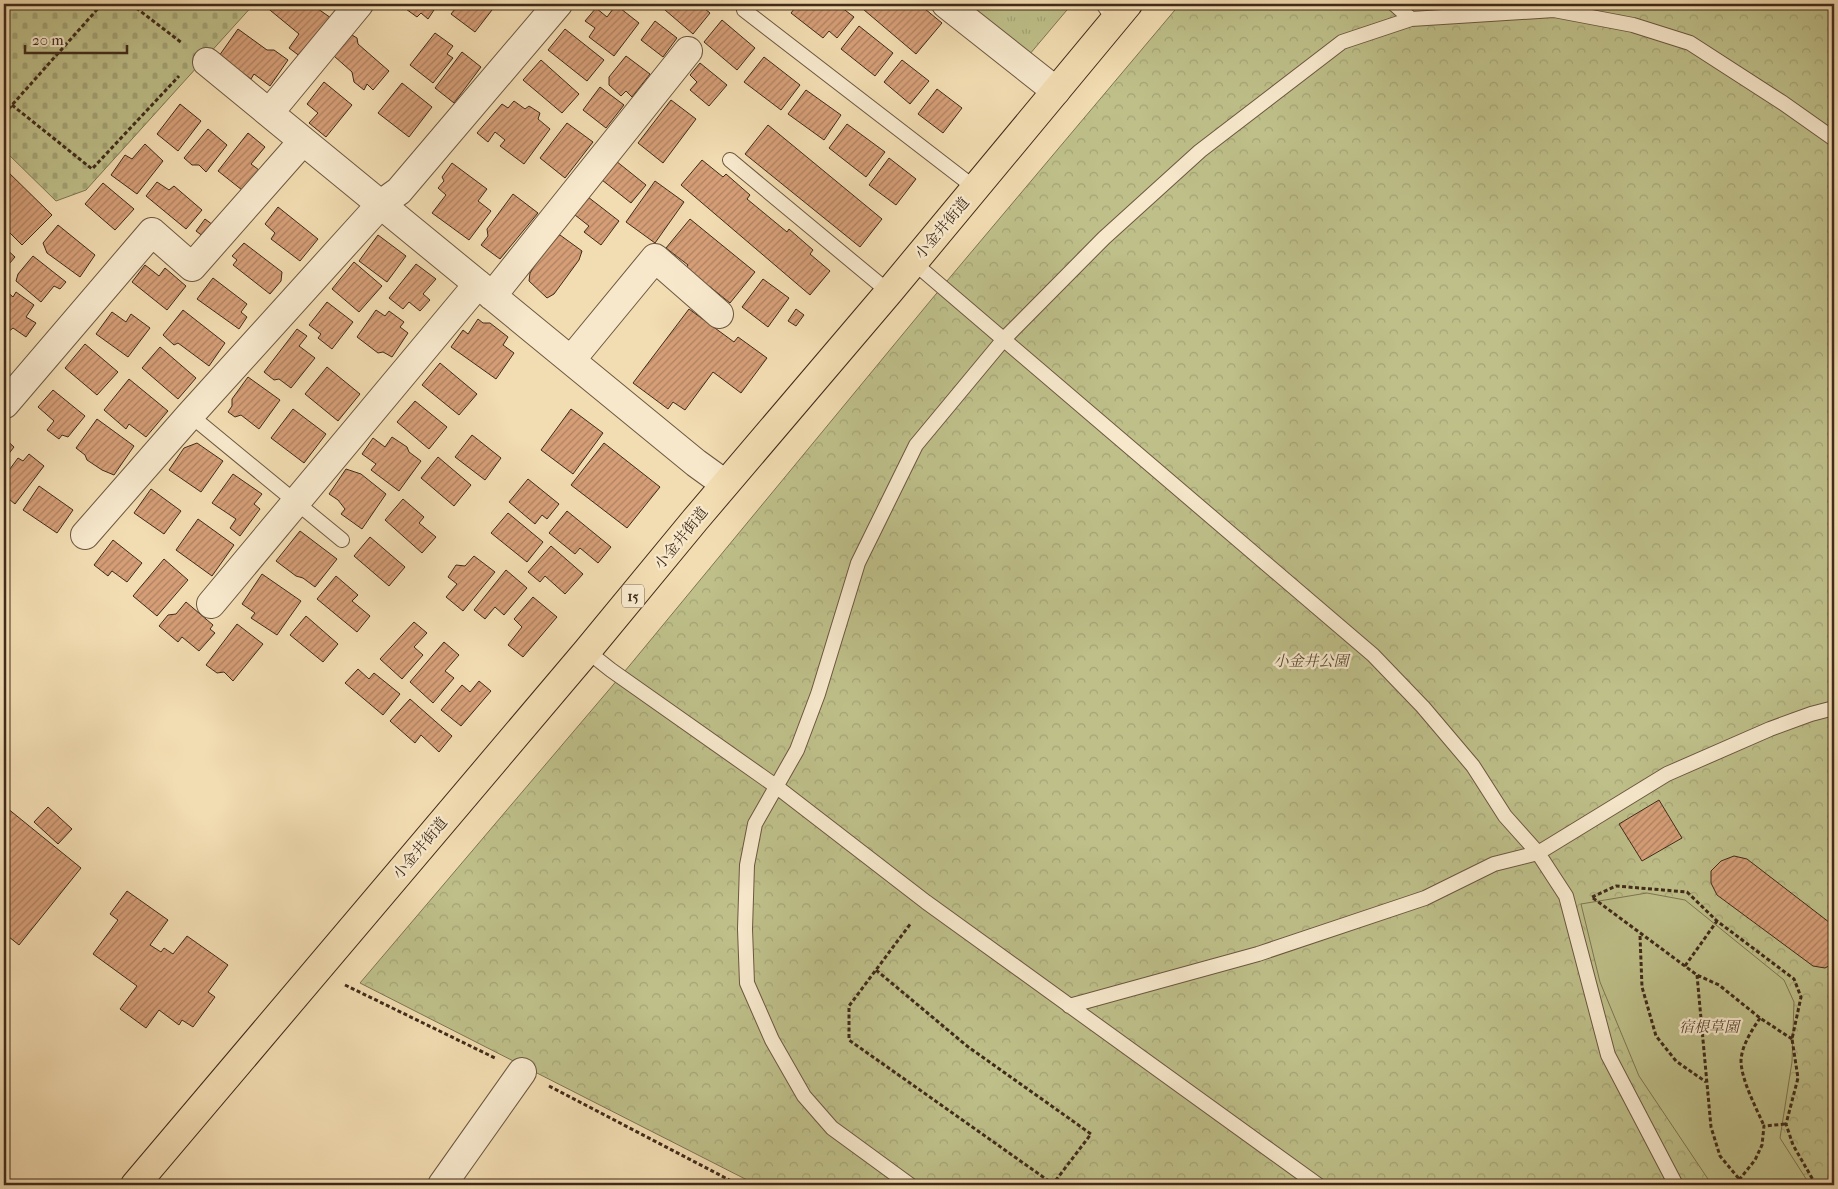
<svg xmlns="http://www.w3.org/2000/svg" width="1838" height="1189" font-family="'IM FELL French Canon','Noto Serif JP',serif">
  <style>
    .grass { fill: url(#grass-tufts); stroke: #7f7552 }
    .cemetery { fill: url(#cemetery-stones); stroke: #7f7552 }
    .park { fill: url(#park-crowns); stroke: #7f7552 }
    .garden { fill: #bebf89; stroke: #7f7552 }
    .building { fill: url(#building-hatch); stroke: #402b1a }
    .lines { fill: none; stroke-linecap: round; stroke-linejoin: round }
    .service-casing { stroke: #6c5740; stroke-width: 16 }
    .minor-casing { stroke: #6c5740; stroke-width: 30 }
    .primary-casing { stroke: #402b1a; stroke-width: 30 }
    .path { stroke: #402b1a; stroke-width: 3; stroke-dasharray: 4 2.5; stroke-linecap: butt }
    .service { stroke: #f7e8cc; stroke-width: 14 }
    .minor { stroke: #f7e8cc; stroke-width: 28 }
    .primary { stroke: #f2dcb1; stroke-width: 28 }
    .labels { text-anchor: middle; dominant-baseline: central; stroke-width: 4.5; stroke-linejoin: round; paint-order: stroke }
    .shield { fill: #f7e8cc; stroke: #77644f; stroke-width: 1 }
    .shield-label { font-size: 14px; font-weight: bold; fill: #402b1a }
    .street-label { font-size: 15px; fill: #402b1a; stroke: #f7e8cc }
    .park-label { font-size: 15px; font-style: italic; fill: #594930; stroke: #f7e8cc }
  </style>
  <defs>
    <pattern id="grass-tufts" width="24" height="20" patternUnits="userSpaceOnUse" patternTransform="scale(1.25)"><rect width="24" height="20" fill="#bebf89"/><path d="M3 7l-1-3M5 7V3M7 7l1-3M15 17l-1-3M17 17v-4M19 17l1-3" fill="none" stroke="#a4a476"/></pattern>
    <pattern id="cemetery-stones" width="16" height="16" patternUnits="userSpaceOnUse" patternTransform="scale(1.25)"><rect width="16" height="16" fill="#bebf89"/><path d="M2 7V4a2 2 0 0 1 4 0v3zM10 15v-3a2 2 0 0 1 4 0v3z" fill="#a4a476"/></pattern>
    <pattern id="park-crowns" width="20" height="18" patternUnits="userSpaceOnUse" patternTransform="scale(1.25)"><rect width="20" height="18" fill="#bebf89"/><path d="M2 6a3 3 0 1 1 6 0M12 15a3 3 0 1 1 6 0" fill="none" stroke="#a4a476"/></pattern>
    <pattern id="building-hatch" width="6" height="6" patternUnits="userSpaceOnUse" patternTransform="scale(1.25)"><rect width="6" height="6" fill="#d59e77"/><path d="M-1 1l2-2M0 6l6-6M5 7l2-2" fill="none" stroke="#ae8161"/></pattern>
  </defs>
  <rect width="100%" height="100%" fill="#f2dcb1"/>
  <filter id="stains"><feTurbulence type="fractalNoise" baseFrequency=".004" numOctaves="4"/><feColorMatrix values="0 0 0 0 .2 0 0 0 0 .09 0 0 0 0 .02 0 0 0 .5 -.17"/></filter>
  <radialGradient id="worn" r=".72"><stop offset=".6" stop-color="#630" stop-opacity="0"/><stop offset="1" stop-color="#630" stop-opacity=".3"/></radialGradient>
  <path class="grass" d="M967,4H1072L1029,55Z"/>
  <path class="cemetery" d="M4,4H254L86,190L56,201L4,150Z"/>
  <path class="park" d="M1180,4H1834V1185H757L360,983L630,665L931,300Z"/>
  <path class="garden" d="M1647,893L1685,900L1784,980L1794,1002L1792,1062L1780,1138L1810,1185H1712L1639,1076L1600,982L1581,904Z"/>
  <path class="building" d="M267,4H311L331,18L301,57L289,48L299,34L265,6Z
    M399,4H438L428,19L421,13L417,17Z
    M459,4H484L492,10L475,32L451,14Z
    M670,4H699L710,13L693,34L665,10Z
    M798,4H837L854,17L837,38L829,31L823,38L791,13Z
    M857,4H919L942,23L916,54Z
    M616,5L639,23L614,56L589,37L595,28L585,21L596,8L607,17Z
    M722,20L755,48L737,70L704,42Z
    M655,21L677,38L663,57L641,40Z
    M859,26L893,53L875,76L841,49Z
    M238,29L267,50H274L288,60L270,86L254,74L251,79L219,56Z
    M565,29L604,60L587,81L548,50Z
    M435,33L453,46L447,54L453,58L433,83L410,65Z
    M352,35L357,38L358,44L389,71L373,90L367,84L364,90L354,82L352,72L334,56Z
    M462,52L481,67L454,103L435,88Z
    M626,56L650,74L632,97L626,91L621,96L609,85V77Z
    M764,57L800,85L781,110L744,82Z
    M541,60L579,94L562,113L523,80Z
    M902,60L929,81L910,104L884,82Z
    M700,63L727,85L709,106L690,90L697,82L690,75Z
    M324,82L352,105L326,137L309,123L318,113L307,104Z
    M402,83L432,107L409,137L378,113Z
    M600,87L624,105L606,128L583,110Z
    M937,89L962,108L943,133L918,114Z
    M806,90L841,115L824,140L788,114Z
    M671,100L696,119L663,163L638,143Z
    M514,101L525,109L529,106L540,113L538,119L550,129L524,164L500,146L505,140L495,132L488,142L477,133L502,104L508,108Z
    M180,104L201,121L178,151L157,134Z
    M567,123L593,142L565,178L540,158Z
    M847,124L885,152L866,177L829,148Z
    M768,125L882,219L860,247L745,154Z
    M208,129L227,145L206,172L199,165H192L184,158Z
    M248,133L265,147L251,164L259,170L242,190L218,171Z
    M145,144L163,161L137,194L111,175L125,155L132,159Z
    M889,158L916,179L896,205L869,185Z
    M702,160L723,177L726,174L750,195L747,199L787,232L789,229L813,250L810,254L830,271L810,295L681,185Z
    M616,161L646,185L631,203L602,180Z
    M452,163L487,189L478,201L491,211L469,240L432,213L446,195L438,188L444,181L442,177Z
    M4,168L52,215L22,245L4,227Z
    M655,181L684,202L655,243L626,222Z
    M157,182L169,190L174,186L202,210L186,229L146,196Z
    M103,183L134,209L115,230L85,204Z
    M513,194L538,213L500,259L481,245L488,236L487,229Z
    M588,197L619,221L601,245L584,232L589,226L575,215Z
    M278,207L318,239L300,261L271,239L275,233L265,224Z
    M205,219L213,225L204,237L196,231Z
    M690,219L755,272L730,303L709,286L701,292L683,272L688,265L666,248Z
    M58,225L95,255L80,277L47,253L43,243Z
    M378,235L406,256L387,282L359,261Z
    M560,235L582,251L579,260L554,294L547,298L529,281L530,273L552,237Z
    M244,243L282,272L281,281L270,294L233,265L237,260L232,256Z
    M4,247L15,257L4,270Z
    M33,256L66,282L60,289L54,286L41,302L16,281L18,274Z
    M354,262L382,286L359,312L332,289Z
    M416,264L436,279L423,294L430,300L420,311L409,302L403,309L389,298Z
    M145,265L159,276L165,268L186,286L167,310L132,282Z
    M213,278L247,304L241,312L247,317L239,329L197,299Z
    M763,279L789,298L768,327L742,307Z
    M4,289L13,297L16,292L34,305L26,317L36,323L26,337L13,328L8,332L4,328Z
    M327,302L353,322L332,349L318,338L321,334L309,325Z
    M689,309L734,342L738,337L767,358L741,393L713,372L685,410L673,402L668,409L633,383Z
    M796,309L804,315L796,326L788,321Z
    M183,310L225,343L209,366L178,343L174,345L163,335Z
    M376,310L385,316L389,311L404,322L400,327L408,333L392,357L383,352L378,353L357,337Z
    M112,312L126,322L131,314L150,328L128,357L96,334Z
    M478,319L483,323H490L508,337L503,345L514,353L496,379L451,347L463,330L468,334Z
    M297,329L307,336L299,346L315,358L291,388L279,379L274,380L264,372Z
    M4,335L10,340L4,347Z
    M85,344L118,372L97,395L65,368Z
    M160,347L196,378L178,399L142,368Z
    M440,363L477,394L459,415L422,385Z
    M327,367L360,394L338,421L305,394Z
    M248,377L280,400L259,429L241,415L235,417L228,412L232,406V399Z
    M129,379L168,411L146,437L129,424L126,429L104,410Z
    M53,390L85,416L68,437L62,435L59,439L47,430L54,421L38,407Z
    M415,401L447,427L429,449L397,422Z
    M293,409L326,434L304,463L271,438Z
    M571,409L603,433L573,474L541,450Z
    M97,419L134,446L114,475L102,470L87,460L85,455L76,448Z
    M472,435L501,458L485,480L455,457Z
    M392,437L407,447L409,452L421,461L399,491L371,470L376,464L362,454L373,438L385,447Z
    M4,438L14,447L4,460Z
    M197,443L223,461L201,492L169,470L184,448Z
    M604,443L660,487L627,528L571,485Z
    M29,454L44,466L15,504L4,495V477L18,458L23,461Z
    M438,457L471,485L454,506L421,478Z
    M346,469L361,474L386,494L362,529L341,514L345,509L338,500L329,494Z
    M233,474L262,494L254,504L260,509L240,536L230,528L236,519L212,503Z
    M528,479L559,504L547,519L542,515L535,524L509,502Z
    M39,486L73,510L57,533L23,510Z
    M151,489L181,511L164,534L134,513Z
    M403,499L424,517L419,523L436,537L422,553L385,520Z
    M567,511L611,547L598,563L580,548L575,554L549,533Z
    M508,513L543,542L527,562L491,533Z
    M198,519L234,545L212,576L176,550Z
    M300,531L337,559L315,587L303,578L296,576L276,561Z
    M370,537L405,567L389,586L354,556Z
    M113,540L142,563L127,582L112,571L108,576L94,565Z
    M551,546L583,574L565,594L545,576L540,582L528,572Z
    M474,556L495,572L463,611L446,597L457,584L448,577L456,565L465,566Z
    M164,559L188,580L157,616L133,596Z
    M506,570L527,588L504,615L495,607L485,619L474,610Z
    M262,574L301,601L277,635L251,618L255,613L242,604Z
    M336,576L358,595L352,601L370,616L357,632L317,599Z
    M533,597L557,617L523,657L508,645L522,627L514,619Z
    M186,602L213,625L210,629L215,633L199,651L182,637L178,642L159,626L168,615L176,614Z
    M306,616L338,644L323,662L290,635Z
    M414,622L427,633L414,647L423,655L402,679L380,659Z
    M237,624L263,644L233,681L224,672L217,673L206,665Z
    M444,642L459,655L445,671L454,678L433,703L410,682Z
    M358,669L369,679L374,673L400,694L383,715L345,683Z
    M479,681L491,691L461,726L441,710L462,685L470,692Z
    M410,699L452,736L439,752L421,735L415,743L390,721Z
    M1659,800L1682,838L1642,861L1619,824Z
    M48,807L72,829L58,844L34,822Z
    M7,808L81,868L19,945L4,933V809Z
    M1734,856L1747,859L1834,926V963L1825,968L1813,966L1717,895L1711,883V871L1721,861Z
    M127,891L168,920L150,945L161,952L164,948L173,954L187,936L228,965L208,992L215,997L193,1027L182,1020L179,1025L159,1010L146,1028L120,1009L137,986L93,954L118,920L110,914Z"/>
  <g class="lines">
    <g class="service-casing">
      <path id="service" d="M1103,4L1114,20
        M1394,4L1411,19
        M744,10L975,188
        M730,160L889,292
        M913,262L1373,655L1423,707L1473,766L1505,816L1538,853L1566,896L1608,1055L1676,1185
        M190,415L342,540
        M587,651L611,670L777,787L926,902L1318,1185
        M1069,1006L1258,954L1425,898L1494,864L1538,853L1667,774L1770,729L1811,714L1834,708
        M910,1185L832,1128L804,1096L772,1040L747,983L745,929L747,865L755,824L797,750L818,694L858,563L916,445L1004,339L1104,238L1200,151L1342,42L1411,19L1554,10L1633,25L1690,43L1783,103L1834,139"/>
    </g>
    <g class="minor-casing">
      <path id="minor" d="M946,4L1056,91
        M207,62L696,463L725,484
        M269,113L359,4
        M492,296L688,51
        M571,360L655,258L719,314
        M5,404L152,232L192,267L303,141
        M85,535L190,415L381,204L399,191L558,4
        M211,604L478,284
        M442,1185L522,1072"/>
    </g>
    <g class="primary-casing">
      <path id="primary" d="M135,1185L587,651L695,520L889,292L1128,4"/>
    </g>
    <path class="path" d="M131,4L182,43
      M12,105L92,169L179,76
      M4,114L102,4
      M1592,897L1616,886L1687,892L1717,921L1794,979L1801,997L1792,1039L1798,1078L1786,1124L1793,1145L1816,1185
      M1593,898L1697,975L1719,985L1760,1018L1792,1039
      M1640,936L1642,987L1656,1036L1676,1061L1706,1082
      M1685,966L1717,921
      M876,970L967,1046L1091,1134L1053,1184L849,1040V1006L911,923
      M1697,975L1711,1127L1720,1156L1740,1180L1748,1185
      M345,985L495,1058
      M1760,1018C1752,1030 1742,1045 1741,1060C1741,1080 1756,1107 1764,1126
      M549,1086L739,1185
      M1735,1185L1755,1160L1762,1145L1764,1126L1786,1124"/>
    <use href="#service" class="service"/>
    <use href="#minor" class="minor"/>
    <use href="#primary" class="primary"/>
  </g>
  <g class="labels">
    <rect class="shield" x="622" y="584.5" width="22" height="23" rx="4"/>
    <g class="shield-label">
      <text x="633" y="596">15</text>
    </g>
    <g class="street-label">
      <text transform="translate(942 228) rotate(-50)">小金井街道</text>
      <text transform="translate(681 538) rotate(-51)">小金井街道</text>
      <text transform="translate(420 848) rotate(-50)">小金井街道</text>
    </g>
    <g class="park-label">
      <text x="1311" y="661">小金井公園</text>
      <text x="1709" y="1027">宿根草園</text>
    </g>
  </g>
  <rect width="1838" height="1189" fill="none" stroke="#f2dcb1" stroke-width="20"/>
  <rect x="5" y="5" width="1828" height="1179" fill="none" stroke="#402b1a" stroke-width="2.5"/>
  <rect x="10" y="10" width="1818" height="1169" fill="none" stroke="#402b1a"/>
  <path d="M25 45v8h102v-8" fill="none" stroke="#402b1a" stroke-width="2.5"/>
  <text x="32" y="45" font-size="15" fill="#402b1a" stroke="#f7e8cc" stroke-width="4" paint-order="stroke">20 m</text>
  <rect width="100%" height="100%" filter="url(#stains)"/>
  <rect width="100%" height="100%" fill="url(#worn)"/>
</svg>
